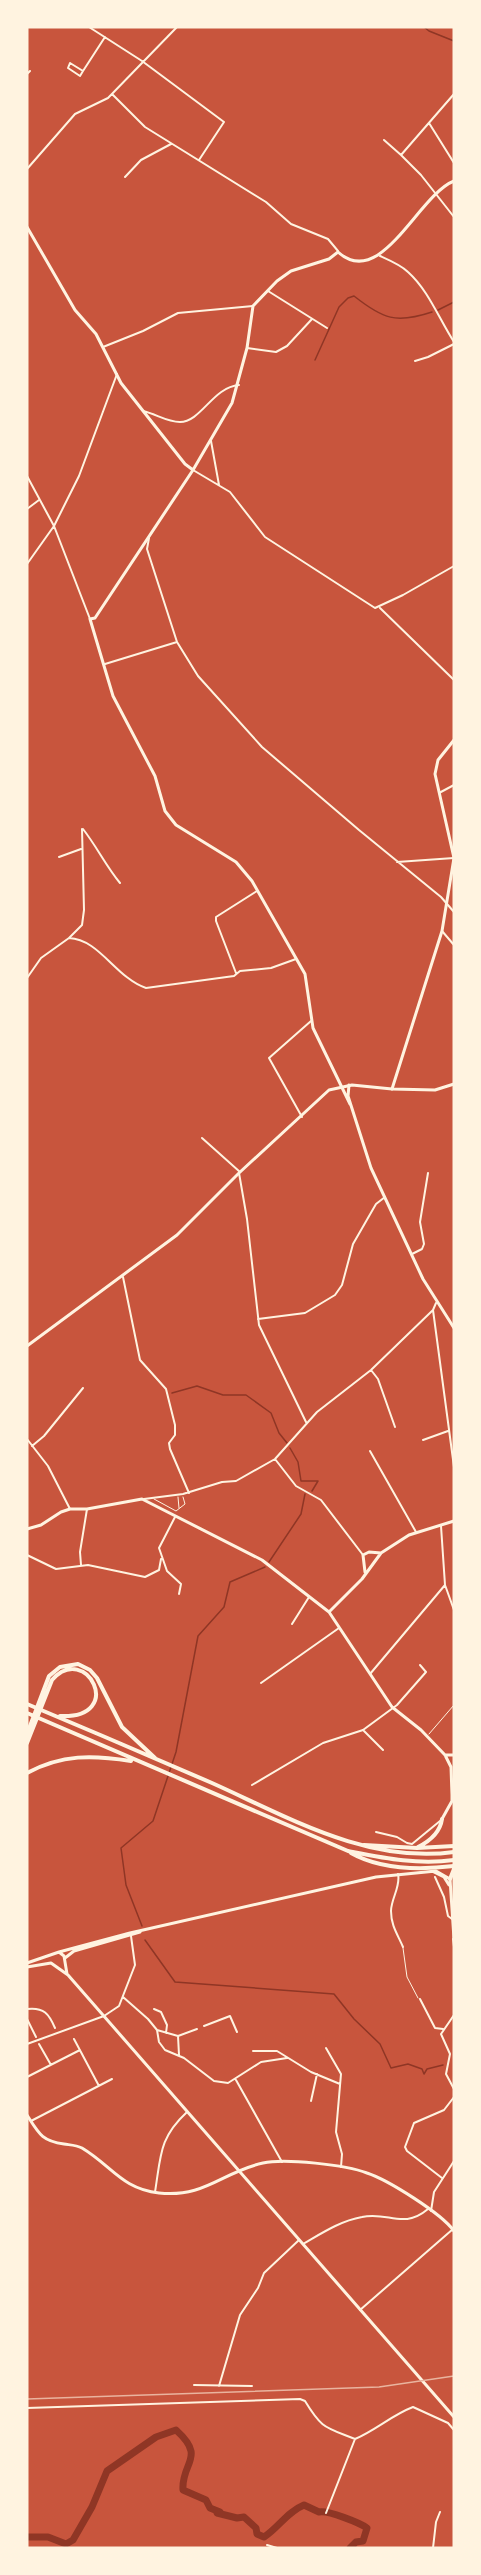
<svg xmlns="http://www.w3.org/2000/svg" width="481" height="2575" font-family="Manrope,sans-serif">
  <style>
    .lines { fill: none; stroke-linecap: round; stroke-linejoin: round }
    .stream { stroke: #8f3625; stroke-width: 1.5 }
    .river { stroke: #8f3625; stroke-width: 7 }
    .service { stroke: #fff3e0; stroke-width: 1 }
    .minor { stroke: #fff3e0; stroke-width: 2 }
    .tertiary { stroke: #fff3e0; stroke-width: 3 }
    .secondary { stroke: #fff3e0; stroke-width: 3 }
    .motorway { stroke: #fff3e0; stroke-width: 4 }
    .rail { stroke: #e9b49f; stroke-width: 1.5 }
  </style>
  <rect width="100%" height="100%" fill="#c8553d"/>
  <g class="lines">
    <path class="stream" d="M424,27L429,31L454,41
      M438,310L454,302
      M315,360L339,307L348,298L354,296C383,319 396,324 432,312
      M172,1393L197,1386L223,1395H246L271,1413L279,1433L287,1443
      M290,1448L298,1462L301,1481H318L312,1491
      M269,1562L301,1514L305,1494
      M142,1926L126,1885L121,1848L153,1821L176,1752L198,1636L224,1607L230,1582L265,1567
      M145,1940L175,1982L334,1994L354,2019L380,2044L391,2068L408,2064L422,2069L424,2074L427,2069L443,2065"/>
    <path class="river" d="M27,2537H48L66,2544L73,2540L92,2507L107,2471L156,2437L176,2430C207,2458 181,2462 183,2490L206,2500L210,2508L220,2512L217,2513L237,2518L244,2517L256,2528L257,2534L264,2537C279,2527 287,2512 304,2505L319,2512C328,2510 360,2523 367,2528L363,2541L356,2542L350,2548"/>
    <path class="service" d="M178,1497L179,1508
      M154,1499L176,1511L185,1504L183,1497
      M429,1734L454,1705
      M403,1948L407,1977L418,1998"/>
    <path class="minor" d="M89,27L142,61L224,122L199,160
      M83,71L80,76L68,68L70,63L83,71L105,37
      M27,74L30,71
      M112,94L145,127L266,202L291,224L328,239L338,251
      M454,94L401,155L421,175L454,217
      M429,123L454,163
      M384,140L401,155
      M27,169L75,114L108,98L177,27
      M125,177L141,160L171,144
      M380,256C389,260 401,265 408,272C429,291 439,319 454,342
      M268,291L327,328
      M103,347L143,331L178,313L253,306
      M247,348L276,352L287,346L312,319
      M415,361L428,357L454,344
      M143,411C156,414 167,422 180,422C201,422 213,387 239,385
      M211,441L219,485
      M193,470L230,492L265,537L375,608L403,595L454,566
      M27,476L54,526L90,619
      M27,509L39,500
      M149,538L147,549L177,642L198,676L262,747L359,830L441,897L454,912
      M27,564L54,526L79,476L117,374
      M380,608L454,680
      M105,664L177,642
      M439,793L454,785
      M83,829C97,847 106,866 120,883
      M59,857L81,849
      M397,862L454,858
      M442,931L454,945
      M69,938C99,939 116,978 146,988L234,976L240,971L271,968L296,959
      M236,973L216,921V917L257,891
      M27,978L41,958L69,938L82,925L84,910L82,829
      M302,1117L269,1058L311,1021
      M202,1138L240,1172
      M239,1173L247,1219L259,1325L306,1422
      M412,1254L422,1249L424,1244L420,1222L428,1173
      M123,1277L140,1360L166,1389L175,1425V1435L169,1443L170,1449L189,1493
      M436,1303L433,1310L454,1467
      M258,1319L305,1313L335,1295L342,1285L353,1244L376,1204L385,1197
      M371,1370L378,1379L395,1427
      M27,1439L48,1466L70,1509
      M423,1440L448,1431
      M32,1446L44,1436L83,1388
      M370,1451L416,1532
      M275,1459L296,1486L321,1500L363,1555
      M144,1499L183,1494L222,1482L236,1481L275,1459L317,1412L371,1370L433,1310
      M175,1517L159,1548L167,1571L181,1584L179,1594
      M441,1526L445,1585L454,1610
      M27,1555L56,1569L88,1565L145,1577L159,1570L161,1559
      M81,1565L80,1552L87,1509
      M292,1624L309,1597
      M370,1674L445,1585
      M261,1683L339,1628
      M364,1731L383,1750
      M252,1785L323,1743L363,1730L397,1705L426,1672L420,1665
      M376,1832L397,1837L407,1843L412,1844L440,1821
      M398,1874C401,1886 391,1899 391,1911C391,1926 398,1935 403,1947
      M435,1877L444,1897L448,1916L452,1919
      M453,1939L454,1947
      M123,1997L148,2019L157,2030L159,2042L165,2050L184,2058L214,2081L228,2083L261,2062L287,2058
      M420,1999L435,2028L443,2029
      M27,2009C44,2007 49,2014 55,2028
      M154,2009L161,2012L167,2025L166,2033
      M454,2015L441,2034L450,2054L446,2074L454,2089
      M27,2019L36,2037
      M204,2026L230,2016L237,2032
      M157,2030L178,2036L179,2055
      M178,2036L197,2029
      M74,2039L99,2086
      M27,2044L104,2016L119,2006L135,1965L131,1936
      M39,2044L51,2065
      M326,2048L341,2074L336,2132L342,2154L341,2167
      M253,2051H277L311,2072L340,2084
      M27,2077L80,2050
      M236,2080L282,2162
      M311,2101L317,2074
      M31,2121L112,2079
      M442,2178L407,2151L405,2147L414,2123L444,2110L454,2097
      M155,2192C161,2155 159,2138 187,2112
      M431,2211L434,2192L454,2161
      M303,2244C322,2233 340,2221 362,2217C388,2211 403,2230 428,2209
      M360,2310L453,2229
      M194,2385L252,2386
      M219,2386L240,2315L258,2288L264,2273L299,2240
      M27,2408L300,2399L305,2401C322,2429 325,2427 355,2439C376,2430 392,2415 413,2407L448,2423L454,2430
      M326,2513L355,2439
      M267,2545L277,2548
      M433,2548L436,2522L440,2512"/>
    <path class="tertiary" d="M27,227L75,310L96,334L121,383L185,464L193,470
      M349,1085L348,1096L371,1168L423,1279L454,1328
      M392,1089L442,931L454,858L435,774L438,760L454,740
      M350,1104L313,1028L305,974L252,881L236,862L176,825L165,811L155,776L113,696L90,619L95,618L193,470L232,403L247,348L253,306L277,281L291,271L329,259L338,252C381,291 418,195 454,181
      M27,1529L41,1525L61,1512L70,1509H87L142,1499L262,1560L329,1612L392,1707L421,1730L445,1755L451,1767L452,1795V1801L442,1819
      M365,1572L363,1555L369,1552L381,1553
      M329,1612L362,1579L381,1553L409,1535L454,1521
      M445,1755H454
      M27,2115C39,2134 42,2141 64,2144C70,2145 76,2145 82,2148C112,2166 122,2189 159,2193C205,2198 222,2172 263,2163C285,2158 346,2165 367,2173C388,2180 441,2213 454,2231"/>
    <path class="secondary" d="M27,1346L177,1235L239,1173L329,1090L352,1085L392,1089L435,1090L454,1084
      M434,1872L444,1877L449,1885
      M59,1952L130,1933L376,1877L436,1871L450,1879L454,1939
      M65,1958L74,1951L140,1932
      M27,1963L59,1952L64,1956L67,1974
      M27,1967L51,1963L68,1975L454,2417"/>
    <path class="motorway" d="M27,1704C89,1730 150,1756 212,1783C288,1817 367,1864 454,1852
      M27,1713L348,1851C384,1858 417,1865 454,1860
      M27,1734L49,1676L60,1667L78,1664L90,1670L97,1678L122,1727L155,1758
      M27,1743L52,1680C86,1641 127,1719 60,1716
      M27,1773C62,1754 93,1755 131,1761
      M364,1845L417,1848L454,1846
      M418,1847C430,1841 440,1833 442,1819
      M351,1853C381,1870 420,1870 454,1866
      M450,1879L454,1869"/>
    <path class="rail" d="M27,2399L379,2387L454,2376"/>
  </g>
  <rect width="481" height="2575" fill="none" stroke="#fff3e0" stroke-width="57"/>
</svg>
